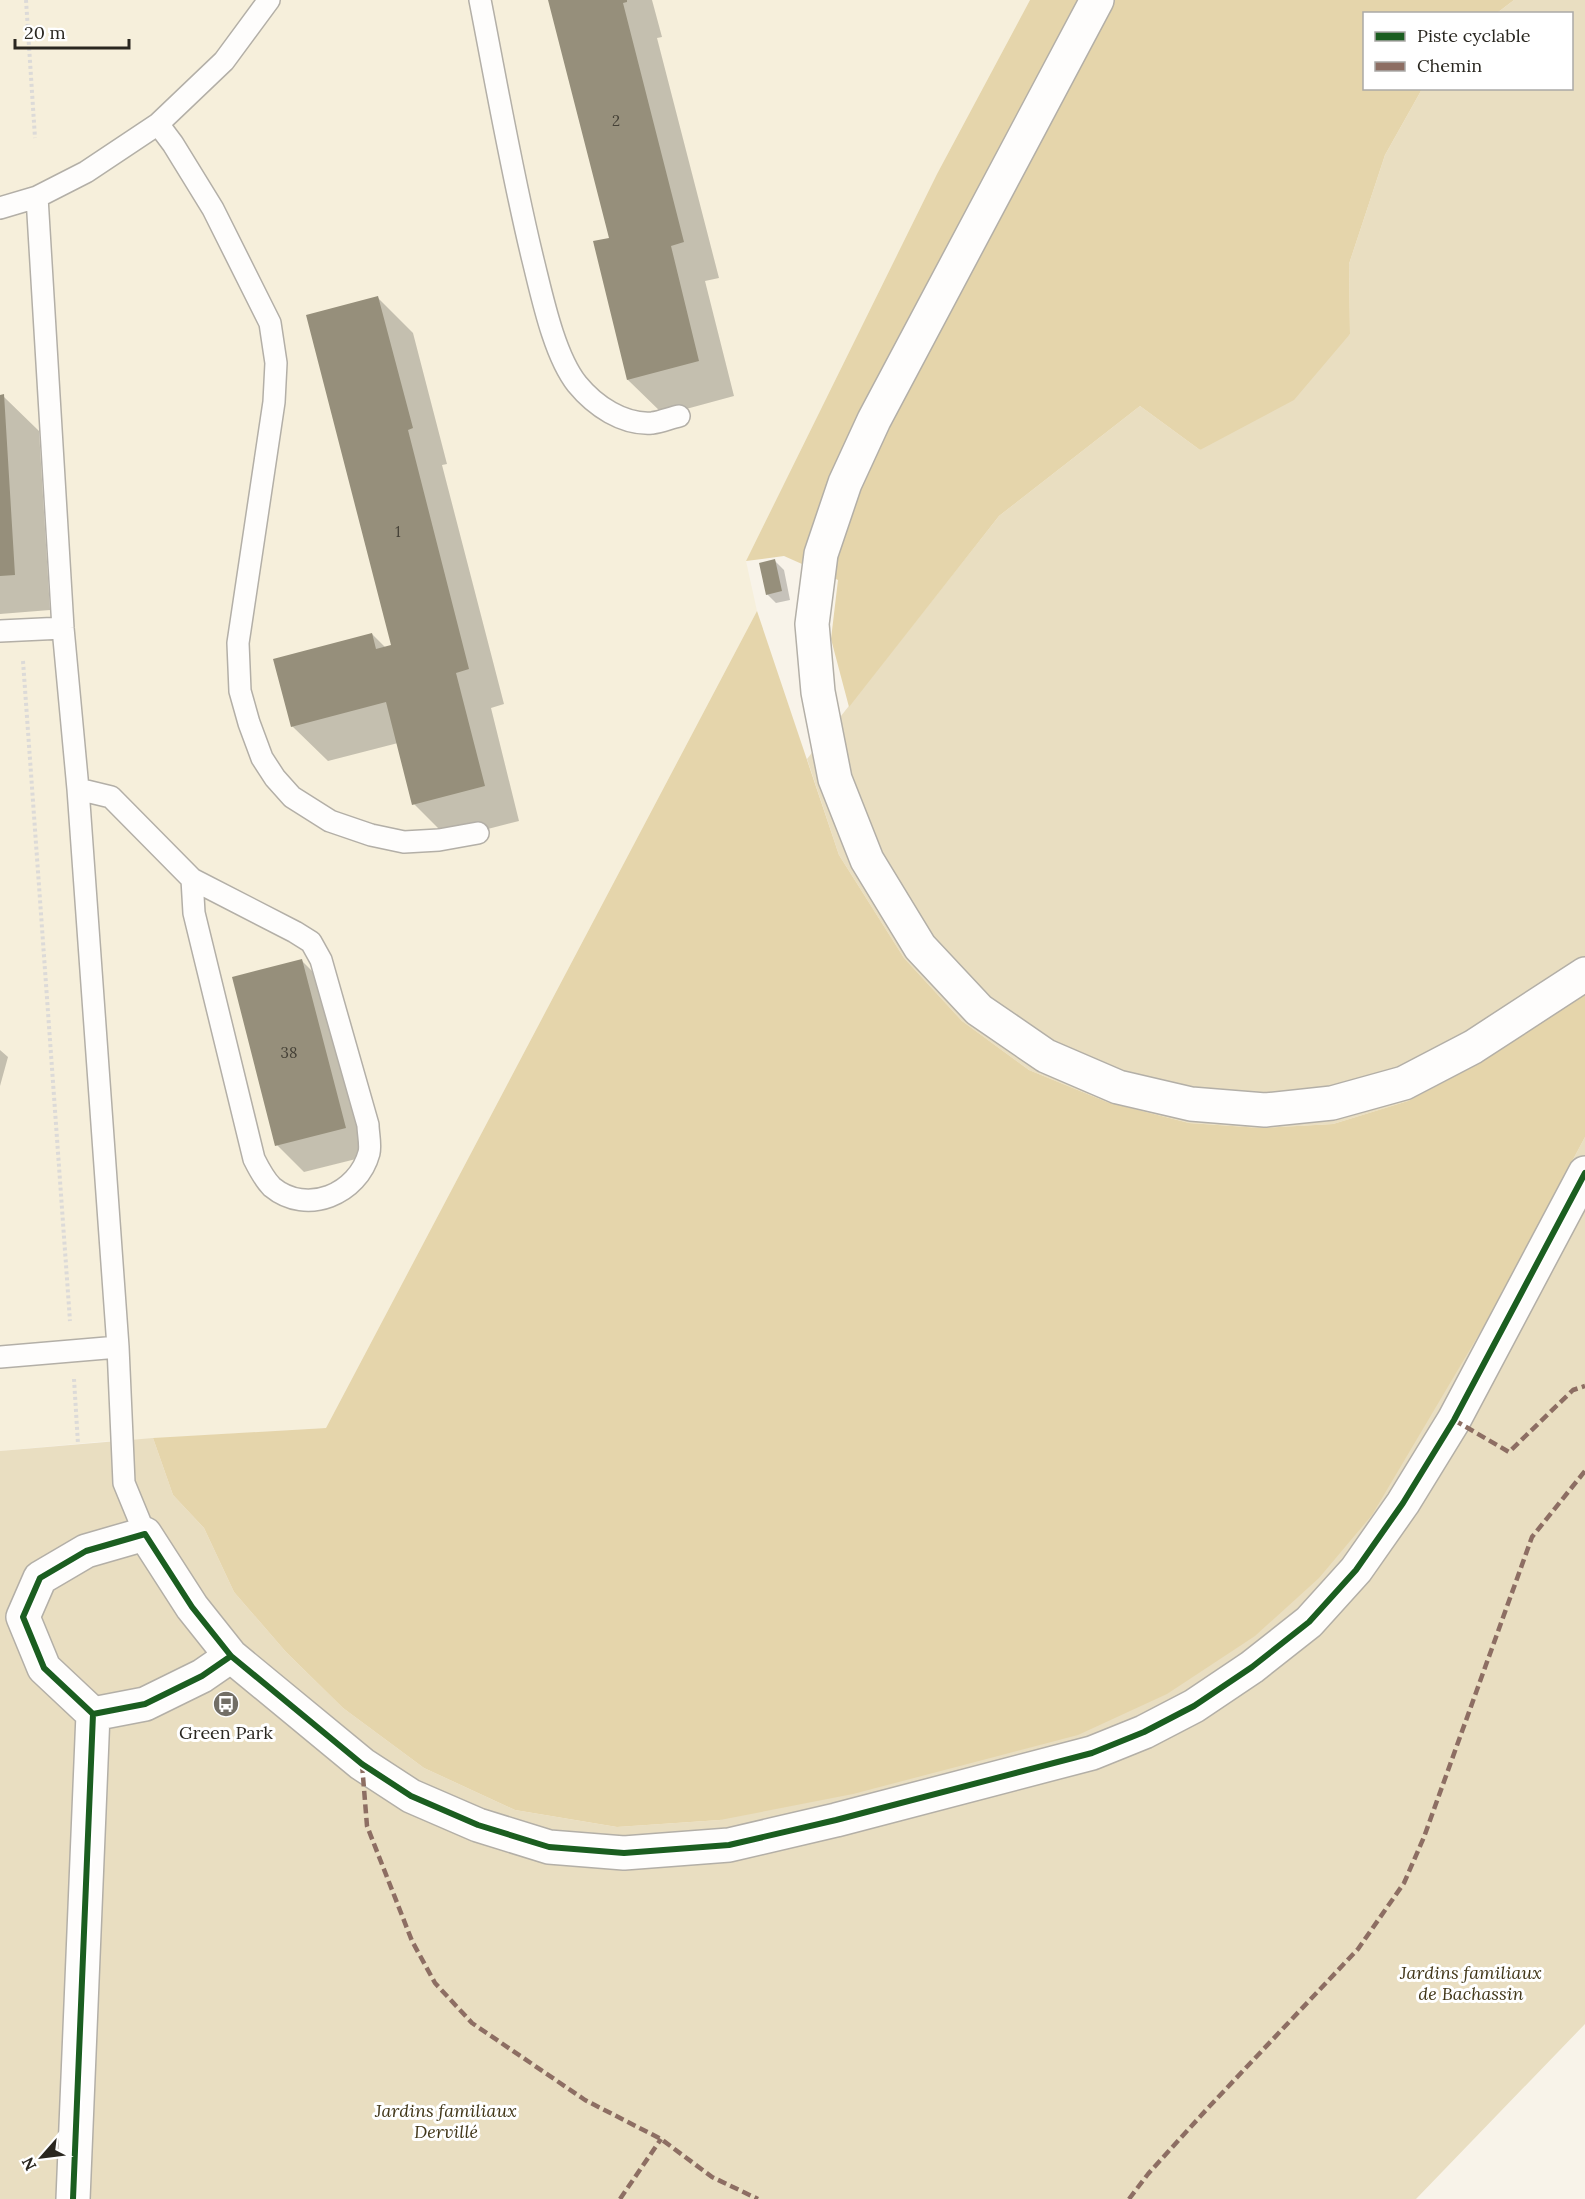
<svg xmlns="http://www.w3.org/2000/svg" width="1585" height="2199" font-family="Lora,serif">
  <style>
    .built { fill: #f6efdb }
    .green { fill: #e9dec1 }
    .forest { fill: #e5d5ab }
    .shadow { fill: #0003 }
    .building { fill: #968f7b }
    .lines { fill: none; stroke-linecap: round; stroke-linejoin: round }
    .lane-casing { stroke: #b3afa7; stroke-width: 24 }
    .street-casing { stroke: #b3afa7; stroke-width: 36 }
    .secondary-casing { stroke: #b3afa7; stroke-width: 36 }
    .path { stroke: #dcdad8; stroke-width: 4; stroke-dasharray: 3 3; stroke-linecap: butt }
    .lane { stroke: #fefdfc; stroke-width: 21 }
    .street { stroke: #fefdfc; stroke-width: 33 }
    .secondary { stroke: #fefdfc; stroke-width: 33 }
    .quiet { stroke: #8d6e63; stroke-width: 4.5; stroke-dasharray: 9 4.5; stroke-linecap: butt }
    .cycleway-casing { stroke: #fff; stroke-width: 10 }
    .cycleway { stroke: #1b5e20; stroke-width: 6 }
    .labels { text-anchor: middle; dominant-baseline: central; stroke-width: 6; stroke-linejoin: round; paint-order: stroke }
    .number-label { font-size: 15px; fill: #454137 }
    .poi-label { font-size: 18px; fill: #2a2720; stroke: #fff }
    .park-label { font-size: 18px; font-style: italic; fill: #423719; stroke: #fff }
  </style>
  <rect width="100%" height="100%" fill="#f8f3e9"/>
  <path class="built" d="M0,0H1030L937,174L746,561L757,611L326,1428L97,1442L0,1451Z"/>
  <path class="green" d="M1514,0H1585V993L1478,1064L1408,1101L1333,1124L1261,1128L1189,1123L1107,1102L1029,1070L962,1021L904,958L839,855L807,759L999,516L1140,406L1200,450L1350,334L1349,264L1385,155L1422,89L1572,88V14L1497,13Z
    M1585,1137V2024L1416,2199H0V1451L153,1438L173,1495L204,1528L234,1592L286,1652L343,1708L424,1768L515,1810L617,1827L720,1820L1488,1319Z"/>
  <path class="forest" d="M1030,0H1514L1497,13L1364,14V88L1422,89L1385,155L1349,264L1350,334L1294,400L1200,450L1140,406L999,516L849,707L831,639L838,580L784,556L746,561L937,174Z
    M757,611L839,855L904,958L962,1021L1029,1070L1107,1102L1189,1123L1261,1128L1333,1124L1408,1101L1478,1064L1585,993V1137L1488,1319L1372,1515L1319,1578L1255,1636L1167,1694L1078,1735L853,1794L720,1820L617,1827L515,1810L424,1768L343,1708L286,1652L234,1592L204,1528L173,1495L153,1438L326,1428Z"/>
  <path class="shadow" d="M550,0H652L662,37L657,38L719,278L705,281L734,396L664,415L628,380L595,243L611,239Z
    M378,298L413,333L447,464L442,465L504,704L491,708L519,821L449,839L414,804L398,743L328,761L292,726L372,634L386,648L393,646Z
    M0,396H3L39,431L50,610L0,614Z
    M775,561L784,570L790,600L776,603L767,594Z
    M302,961L329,988L372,1155L304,1172L277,1145Z
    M0,1050L8,1057L0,1086Z"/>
  <path class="building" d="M548,0H627V2L623,3L684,242L671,246L699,361L627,380L593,241L609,238Z
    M378,296L413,428L408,430L469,669L456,673L485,786L412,805L386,702L291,727L273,659L372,633L376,649L391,645L306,315Z
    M4,394L15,575L0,576V395Z
    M775,559L782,591L766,595L759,563Z
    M302,959L346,1128L275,1146L232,977Z"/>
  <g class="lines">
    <g class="lane-casing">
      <path id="lane" d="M480,0C497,87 512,174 533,260C542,296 554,355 577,384C595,406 623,425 652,423C661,422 670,418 679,416
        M158,124L173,144L213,209L270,323L276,363L274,402L238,643L240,691L249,723L262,758L275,778L292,797L330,821L371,835L404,842L439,840L478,833
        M37,197L63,628L78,789L118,1347L124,1483L145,1534
        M0,208L37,197L86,172L158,124L224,61L269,0
        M0,631L63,628
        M78,789L111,797L192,879L194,913L254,1159C259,1169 264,1179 272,1187C307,1216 358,1194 369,1153C371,1145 368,1133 368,1125L321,960L311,942L295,932L192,879
        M0,1357L118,1347"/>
    </g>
    <g class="street-casing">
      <path id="street" d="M231,1656L202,1676L145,1704L93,1714L44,1668L23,1617L40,1578L86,1551L145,1534L192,1607L231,1656L362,1764L411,1796L478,1825L549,1847L624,1853L729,1845L836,1820L1092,1753L1144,1732L1194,1706L1252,1667L1309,1622L1356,1570L1403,1503L1454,1420L1585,1173
        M73,2199L93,1714"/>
    </g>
    <g class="secondary-casing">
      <path id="secondary" d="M1097,0L874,420L845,483L821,554L812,624L818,692L835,779L867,860L920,947L979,1010L1046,1056L1118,1087L1191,1104L1265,1110L1332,1103L1404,1083L1473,1047L1585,974"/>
    </g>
    <path class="path" d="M26,0L35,138
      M23,661L70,1321
      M74,1379L78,1444"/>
    <use href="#lane" class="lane"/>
    <use href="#street" class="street"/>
    <use href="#secondary" class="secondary"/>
    <path class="quiet" d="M1454,1420L1509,1452L1573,1390L1585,1386
      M362,1764L367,1826L412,1941L435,1983L472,2023L585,2100L661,2139L712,2177L758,2199
      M620,2199L661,2139
      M1129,2199L1148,2174L1207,2109L1358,1949L1404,1883L1424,1837L1532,1537L1585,1471"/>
    <g class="cycleway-casing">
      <path id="cycleway" d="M231,1656L202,1676L145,1704L93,1714L44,1668L23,1617L40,1578L86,1551L145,1534L192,1607L231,1656L362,1764L411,1796L478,1825L549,1847L624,1853L729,1845L836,1820L1092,1753L1144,1732L1194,1706L1252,1667L1309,1622L1356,1570L1403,1503L1454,1420L1585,1173
        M73,2199L93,1714"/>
    </g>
    <use href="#cycleway" class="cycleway"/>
  </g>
  <defs>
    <g id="bus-disc" transform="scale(1.35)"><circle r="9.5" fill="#726e66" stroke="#fff"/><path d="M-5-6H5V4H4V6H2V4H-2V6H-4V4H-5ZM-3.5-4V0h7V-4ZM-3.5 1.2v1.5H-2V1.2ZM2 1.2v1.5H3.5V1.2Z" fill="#fff"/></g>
  </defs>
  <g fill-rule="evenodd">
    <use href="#bus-disc" x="226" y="1704"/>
  </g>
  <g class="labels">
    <g class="number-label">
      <text x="616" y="120">2</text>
      <text x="398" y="531">1</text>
      <text x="289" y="1052">38</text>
    </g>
    <g class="poi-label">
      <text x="226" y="1732">Green Park</text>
    </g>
    <g class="park-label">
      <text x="1471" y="1972">Jardins familiaux<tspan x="1471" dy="21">de Bachassin</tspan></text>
      <text x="446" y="2110">Jardins familiaux<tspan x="446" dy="21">Dervillé</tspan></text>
    </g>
  </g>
  <rect x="1363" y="12" width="210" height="78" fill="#ffffff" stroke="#aaa9a6" stroke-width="1.5"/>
  <rect x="1375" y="32" width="30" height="9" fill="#1b5e20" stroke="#aaa9a6" stroke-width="1.5"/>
  <text x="1417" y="42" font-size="18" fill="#2a2720">Piste cyclable</text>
  <rect x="1375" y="62" width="30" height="9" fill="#8d6e63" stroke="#aaa9a6" stroke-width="1.5"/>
  <text x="1417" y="72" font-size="18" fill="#2a2720">Chemin</text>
  <g transform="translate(42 2157) rotate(242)" stroke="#ffffff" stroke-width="4.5" paint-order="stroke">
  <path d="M0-4.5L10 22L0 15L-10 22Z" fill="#2a2720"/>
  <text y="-9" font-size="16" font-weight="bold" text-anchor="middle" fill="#2a2720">N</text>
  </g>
  <path d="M15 39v9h114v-9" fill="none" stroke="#2a2720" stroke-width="3"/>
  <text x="24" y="39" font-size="18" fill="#2a2720" stroke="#ffffff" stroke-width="4.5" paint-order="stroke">20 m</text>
</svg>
